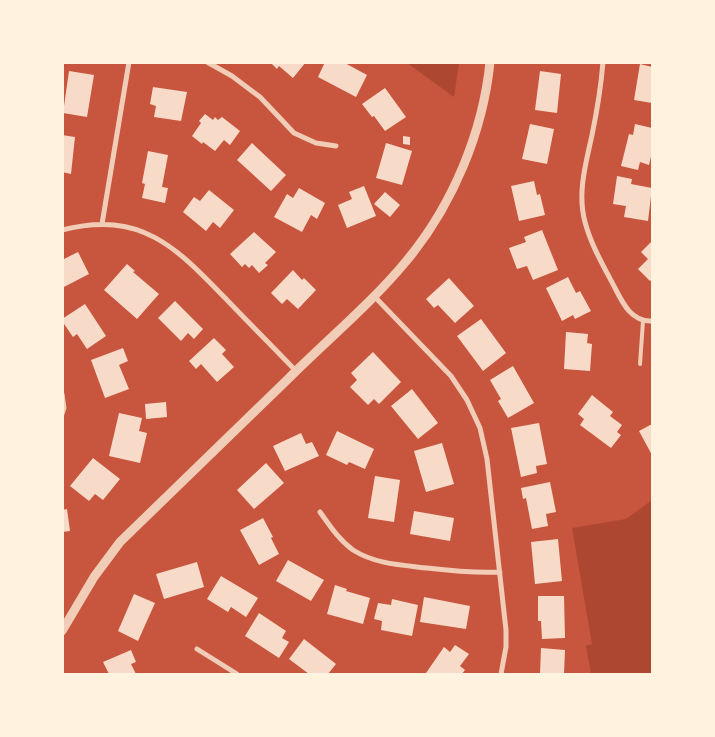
<svg xmlns="http://www.w3.org/2000/svg" width="715" height="737" font-family="Ubuntu,sans-serif">
  <style>
    .green { fill: #ae4732 }
    .building { fill: #f7dbc8 }
    .lines { fill: none; stroke-linecap: round; stroke-linejoin: round }
    .service { stroke: #f1ccb7; stroke-width: 4 }
    .minor { stroke: #f1ccb7; stroke-width: 5 }
    .tertiary { stroke: #f1ccb7; stroke-width: 9 }
  </style>
  <rect width="100%" height="100%" fill="#c8553d"/>
  <path class="green" d="M407,63H459L454,97Z
    M652,500V674H591L586,646L592,644L572,528L626,519Z"/>
  <path class="building" d="M270,62H306L293,78L279,66L277,69Z
    M325,62H343L367,75L356,97L318,77Z
    M640,64L652,67V103L634,100Z
    M69,71L94,75L87,117L63,113Z
    M540,71L561,74L557,113L535,110Z
    M153,87L187,92L181,121L154,117L156,106L150,104Z
    M385,88L406,117L385,131L374,116L372,117L362,104Z
    M205,114L213,120L215,117L218,120L222,117L240,131L230,145L224,140L215,151L203,142L202,144L192,136L201,123L199,121Z
    M530,124L554,129L547,164L522,159Z
    M635,124L652,128V152L649,165L640,162L638,170L621,166L629,134L633,135Z
    M62,135L75,137L71,174L62,172Z
    M403,136L410,137V145L403,144Z
    M252,143L286,175L271,191L237,160Z
    M386,143L412,151L402,185L376,178Z
    M148,151L168,155L162,187L168,188L165,203L142,198L145,184L142,183Z
    M617,176L632,179L631,184L652,188L648,221L624,217L626,206L613,204Z
    M534,181L537,195L540,194L545,215L519,221L511,186Z
    M364,186L376,216L347,228L338,205L352,199L349,192Z
    M299,188L325,203L317,219L311,215L302,232L274,217L287,194L293,198Z
    M209,190L234,210L220,228L213,222L206,231L183,212L194,197L200,201Z
    M385,192L400,205L390,217L374,204Z
    M542,230L558,270L533,280L527,266L517,269L509,248L526,242L524,237Z
    M254,232L276,252L265,263L268,265L259,273L252,265L249,268L245,264L242,267L230,254Z
    M652,241V279L650,281L638,269L648,259L641,252Z
    M78,252L89,274L62,288V260Z
    M127,264L135,271L133,272L159,294L137,319L104,290Z
    M293,270L302,280L304,278L316,290L298,309L287,299L282,304L271,293Z
    M568,277L576,293L580,291L591,311L575,319L573,315L562,321L546,288Z
    M449,278L474,306L455,323L438,305L434,308L426,299Z
    M175,301L203,329L194,339L188,333L181,341L158,318Z
    M85,304L106,336L87,349L77,334L73,337L62,321V319Z
    M481,319L506,353L483,371L457,336Z
    M566,332L588,334L587,343L592,344L590,371L564,369Z
    M214,338L226,350L222,354L234,367L217,382L201,364L196,369L189,361Z
    M123,348L128,361L119,365L129,389L105,398L91,360Z
    M373,352L401,382L379,404L374,399L368,405L350,387L357,380L351,373Z
    M513,366L534,403L508,418L498,401L501,399L490,380Z
    M412,389L438,423L418,439L391,406Z
    M592,395L613,412L610,416L622,425L617,432L621,435L611,448L580,425L584,419L578,414Z
    M166,402L167,417L146,419L145,404Z
    M119,413L142,418L139,431L147,433L140,463L109,456Z
    M539,423L547,464L536,466L537,473L521,477L511,428Z
    M652,424V455L639,431Z
    M337,431L374,449L365,469L349,462L347,465L326,455Z
    M301,433L306,444L312,442L319,456L285,471L273,446Z
    M442,443L454,484L426,492L414,451Z
    M93,458L120,479L103,500L95,494L89,501L70,486Z
    M266,463L284,483L254,509L237,490Z
    M375,476L400,480L394,522L368,518Z
    M550,482L556,512L546,514L548,526L532,529L526,498L523,499L521,488Z
    M67,509L70,531L62,532V510Z
    M414,511L454,518L450,541L410,534Z
    M263,518L273,537L271,538L279,554L259,565L240,530Z
    M558,539L562,581L535,584L531,542Z
    M288,560L324,580L311,601L276,581Z
    M197,562L204,587L164,599L156,574Z
    M221,576L258,598L246,617L231,607L228,612L207,599Z
    M335,585L347,589L346,591L370,598L363,624L327,614Z
    M134,594L155,603L138,641L118,631Z
    M538,596H564L565,638L542,639L541,621H538Z
    M424,597L470,606L466,629L420,622Z
    M392,599L418,605L412,636L381,630L382,621L374,619L378,603L391,605Z
    M259,613L286,631L282,638L289,642L279,658L245,636Z
    M304,639L336,664L328,674H309L289,659Z
    M455,645L469,654L460,666L465,670L462,674H429L426,673L444,647L450,652Z
    M541,648L565,650L564,674H540Z
    M131,650L136,662L131,664L136,674H109L103,662Z"/>
  <g class="lines">
    <path class="service" d="M640,364L643,321"/>
    <path class="minor" d="M207,62L232,76L260,97L294,133L316,143L336,146
      M603,62C601,87 597,111 592,135C586,163 577,193 585,222C591,245 604,267 615,288C623,304 632,322 652,321
      M102,224L129,62
      M62,230C141,210 176,247 227,300C250,324 273,347 296,371
      M374,296L451,376L467,400L480,428L487,459L506,630V647L501,674
      M62,394L64,408L62,414
      M320,512C330,526 339,540 353,550C375,564 401,565 427,568C452,571 475,573 500,572
      M197,649L237,674"/>
    <path class="tertiary" d="M62,631L94,577L120,542C176,488 232,433 288,379C328,339 372,303 408,259C453,204 483,132 490,62"/>
  </g>
  <rect width="715" height="737" fill="none" stroke="#fff3e0" stroke-width="128"/>
</svg>
